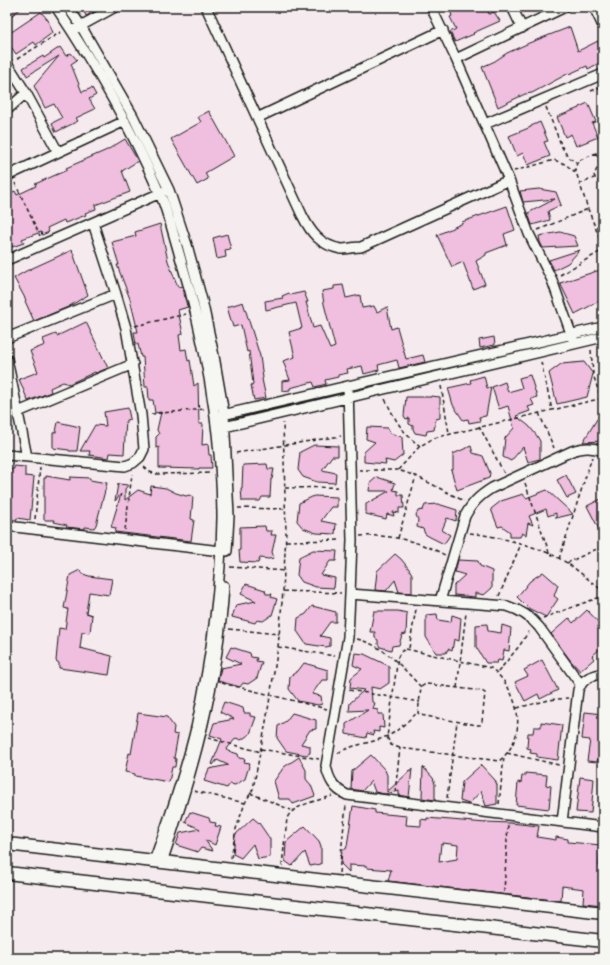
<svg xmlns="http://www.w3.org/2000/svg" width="610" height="965" font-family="'Comic Neue',sans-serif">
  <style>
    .building { fill: #f0bede; stroke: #1c1c1c; fill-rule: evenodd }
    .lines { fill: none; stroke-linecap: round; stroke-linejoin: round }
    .minor-casing { stroke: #1c1c1c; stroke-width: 12 }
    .tertiary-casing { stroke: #1c1c1c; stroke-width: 15 }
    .path { stroke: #1c1c1c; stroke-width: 1.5; stroke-dasharray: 4 3; stroke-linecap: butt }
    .minor { stroke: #f6f6f2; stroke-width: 9 }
    .tertiary { stroke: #f6f6f2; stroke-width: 12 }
  </style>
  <rect width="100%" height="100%" fill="#f5ebee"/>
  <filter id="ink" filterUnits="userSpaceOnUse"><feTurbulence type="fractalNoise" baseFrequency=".025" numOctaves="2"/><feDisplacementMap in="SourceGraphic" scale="8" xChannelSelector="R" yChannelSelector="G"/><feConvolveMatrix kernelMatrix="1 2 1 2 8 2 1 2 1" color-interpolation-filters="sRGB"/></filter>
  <g filter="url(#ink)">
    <path class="building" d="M7,7H23L7,19Z
      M82,7H103L86,16Z
      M449,7H465L466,10L473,7H486L489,14L494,12L500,21L473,33L474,34L455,42L450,32L456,29L450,17L452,16Z
      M41,12L48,20L52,33L36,45L34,42L16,54L7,41V35Z
      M570,27L578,51L598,41L603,61L588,69L587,66L569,74V73L532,93L525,94L498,107L482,67L495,61L507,53L529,43Z
      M60,47L66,56L71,53L77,60L71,64L82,92L92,88L96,95L89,99L95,109L76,118L78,121L56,132L52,123L62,118L54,104L45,108L34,86L59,56L27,76L23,68L43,56L44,58Z
      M588,103L596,122L592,123L598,137L576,146L571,134L565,137L557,117L579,108V107Z
      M209,111L234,156L205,173L208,179L197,185L171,139L201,122L198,117Z
      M540,122L548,141L544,142L550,156L528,165L523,153L517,156L509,136L531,127V126Z
      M125,139L138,161L122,171L130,192L95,205L96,209L85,213L86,215L65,223L64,220L47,228L49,232L42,235L41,232L22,239L24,243L12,247L11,245L7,247V195L15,191L17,195L36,186L35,184L67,170L66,168L107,150Z
      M539,189L556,192L561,205L548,211L550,220L532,225L528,213L555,199L523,202L520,191Z
      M507,206L515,230L504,234L507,245L486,253V255L476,261L485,284L473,289L463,262L452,267L437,235L463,223L462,222Z
      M160,224L168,261L178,287L182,286L187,306L188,307L178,310L183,334L179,335L181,350L186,349L188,361L190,360L194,386L198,383L199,424H203L202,445L208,444L209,455H211L212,468H199V469L159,468V447L156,448V437L159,434L157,430L161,412L155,413L153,400H149L148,387H145L143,357H141L138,344L136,345L134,332H138L130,299L117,265H119L112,242L136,236L135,232Z
      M560,232L574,236L578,246L543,248L540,242L539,236Z
      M227,234L231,249L225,250L226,257L217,259L213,238Z
      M72,250L88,295L68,307L34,321L25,301L26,300L14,278L26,271Z
      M580,250L568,263L554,270L549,260Z
      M603,269V299L575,314L560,283Z
      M343,285L346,298L360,295L362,308L374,306L377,312L387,307L391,329L397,327L406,359L423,355L425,362L399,368L397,360L378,365L379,370L364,374L362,366L347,369L348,373L338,375V377L325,380L326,384L315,387L313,382L290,388V390L282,391V381L290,380L283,361L295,357L289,332L302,328L296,303L266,310L265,301L283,298L282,296L289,293L290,295L304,292L308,302H306L313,328L320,326L330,349L335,347L324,304L322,291L334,289V286Z
      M243,302L260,356L263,378L262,379L266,398L254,400L251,385L253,384L249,351L247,352L241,325L233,327L227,307Z
      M86,322L108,368L96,373L95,372L69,384L63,382L50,388L51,392L28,401L19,379L38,372L30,351L45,345L43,339L56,334L57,336Z
      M494,337L495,345L480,348L479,340Z
      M584,362L593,374L587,397L557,404L549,373L561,364Z
      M530,375L537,397L531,399L534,405L528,407L530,411L516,416L529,426L537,436L540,441V459L528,462L523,447L511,461L503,457L505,438L514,428L508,406L499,409L492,387L505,382L508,392L522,388L519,378Z
      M484,376L487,388L491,387L486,416L479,417L480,421L469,423L468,419L463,420L453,405L448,388L471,383L470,380Z
      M431,396L440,397V418L436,419L434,430L427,431L426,435L415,433L413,429V426L409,424V418L406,419L404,416L406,397H431Z
      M128,408L130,419L126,420L124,454L110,453L109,458L89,455L90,451H80L95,425L106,426L104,412Z
      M603,416V441L583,442L597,419Z
      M58,422L80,427L77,451H69V450L53,448V433L56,432Z
      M367,427L388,428L390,433L402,437L403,455L394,462L385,460L386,464L364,462V452L375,442L366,439Z
      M314,445L338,446V456H332L322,470L336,473L335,483L317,482L303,477L298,470L300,452Z
      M471,446L473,453L483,456L490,473L489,478L457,490L451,470H453V454Z
      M267,464L268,469H274L272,479H271L270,497H262L260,501H242L241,488H242L243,465Z
      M14,466L25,467V476L34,477L30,520L17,518L16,520L7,519V502L10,489L8,488L10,469H14Z
      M566,475L576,494L567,498L557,480Z
      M46,476L70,480V477L90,478V480L107,483L96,525L94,528L85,527V529L66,527L67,525L54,522L55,520H44V478H46Z
      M377,477L395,483L393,490L398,491V495H403L404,508H399V513L393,512L394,516L387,514L386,519L366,514V504L389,491H369L370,483Z
      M118,484L128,485L125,489V500L138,490L150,494L151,486L166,488L176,493L186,496L189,495L193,497L191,519L194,520L191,541L115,532L116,528L111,527L121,494L115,501Z
      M547,490L573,514L556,518V513L548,516L546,509L529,516L533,525L528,523L526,535L522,533L520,537H510V532L502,526L498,527L491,509L501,501L523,494L526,498Z
      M314,496L337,497V507H331L321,521L336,524L335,534L316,533L303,528L297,521L299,503Z
      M603,498V537L587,506Z
      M438,504L457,510L456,521L447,518L442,530L450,535L444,544L430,537L425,534L423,529L417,527L418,520L416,515L418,511L423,510L425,505Z
      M265,526L266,531H272L271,535H276L272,552L274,558L269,559L260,558L258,563L240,562L239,550H240V527Z
      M313,550L337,551L336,561H330L321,575L335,578L334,588L316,587L302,582L297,575L299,557Z
      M395,554L401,559L409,569L412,574V593L399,592L395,580L386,591L375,590L377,571Z
      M458,560L478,561L480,566L492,571V588L484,595L475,593V597L454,595V585L465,575L455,572Z
      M80,570L83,574L89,576L112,579L109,595L89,592L86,613L92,615L90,633L82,632L80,648L112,656L109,675L59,668V663L56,661L59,628L65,629L68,609L64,608L70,575Z
      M543,572L558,585L554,596L558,599L546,617L528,608L517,597L530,581Z
      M246,584L265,590L266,594H272L271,597L277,599L272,615L263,621L257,620L255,623L232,617L236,605L256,601L241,594Z
      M312,606L336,612V622H330L320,636L330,638V646L326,647L306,644L297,631L298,618L306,614Z
      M587,610L603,627V646L592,656L594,659L580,671L570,660L551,634L569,618L573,623Z
      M374,611H398L407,613L406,634L402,635L399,645L392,646L391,650L380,647L378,644V640L375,638V632H370Z
      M437,614L438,620L451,622L452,615L461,618L459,641L454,639L452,651L448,649L446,653H436L426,637V615Z
      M487,624L488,631L501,633L502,625L511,628L509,651L504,650L502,661L498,660L497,663H486L476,647V625Z
      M231,647L250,653L251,657L257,658L256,661L262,662L257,678L248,684L243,683L240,687L218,681L221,668L241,664L226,657Z
      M355,653L364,654L389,666V683L380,689L371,687L372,702L375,703L373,709L378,710V714H383L384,728L379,727V732L373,731L374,735L367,733L366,738L346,734V724L368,710L349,711L350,703L364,690L350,688L351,678L362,669L353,665Z
      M542,660L558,690L540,699L538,694L525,701L515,682L528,676L524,670Z
      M304,663L328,670V680H322L312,694L321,696L322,704L318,705L298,701L289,689L290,676L298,671Z
      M224,702L243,708L244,713H250V716L256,717L250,734L241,740L236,738L226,750L238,754L239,758L245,759L244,762L250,763L245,779L235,785L230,784L227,788L204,781L209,769L228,765L217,760L213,765L212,764L222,739L210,735L214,723L234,719L220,712Z
      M585,712L603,714V746L601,759H598L597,762L587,761L590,740L582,739Z
      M138,713L167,717L174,727L173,734L178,735L174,758L176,759L175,767H172L169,782L135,776V774L125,772L129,753L131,754Z
      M292,713L316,720V729L310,730L301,744L310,746V753L306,755L286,751L277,738L278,726L286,721Z
      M541,722L562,725L558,760L537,757V754L530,753L531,749L527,748L528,733H533L534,727H541Z
      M371,755L385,770L387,775V792L412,769L409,797L399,795V791L385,794L375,792L371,781L362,791L351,789L352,771Z
      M299,757L306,770V779L311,785L315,796L293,804L290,799H279L274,781L284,767Z
      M481,765L495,780L497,785V804L486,806L481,791L469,804L460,801L462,782Z
      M423,767L433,778L435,784V800L422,798Z
      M525,773L547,775L546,785L551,786L549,809L516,805L518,782L521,783L522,776H525Z
      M580,777L594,779L591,813L576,812Z
      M353,806L375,810V813L407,816L406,825L421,826V819L427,820V818L486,823V822L510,823L539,826L537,837L556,840V837L568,839V842L601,845L599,866H602L601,875H602L599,893L603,894V905L583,903L584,889L562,886L561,901L388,881L391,870L367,868V866L349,865V872L341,864L342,849H346L347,846ZM443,843L458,845L457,859L439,862L441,844L443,845Z
      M190,812L209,818L210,822L216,823L215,826L221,827L215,845L205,840L213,851L201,848L198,852L176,845L180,833L200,829L185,822Z
      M253,818L259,823L270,839V857L258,859L253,844L241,858L233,854L235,835Z
      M305,826L319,841L321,846V864L310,866L305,852L292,866L285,861L286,842Z"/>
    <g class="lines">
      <g class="minor-casing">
        <path id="minor" d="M56,7C95,65 131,128 159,192C164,201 166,212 170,222C177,245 183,268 190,291C209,364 222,442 222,518C221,588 211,659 196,728C185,773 170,817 154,861
          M68,7L81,26L133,116L169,190L187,245L202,300L214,356L224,414L229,516L227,551
          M206,7L302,215C311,233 320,245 341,249C347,249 355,247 361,247L509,180
          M431,7L456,59L509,180L529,234L552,280L573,339
          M512,7L522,28
          M594,7L603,26
          M75,29L115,7
          M456,59L565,7
          M7,63L26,93L58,152
          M7,110L26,93
          M257,118L443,30
          M485,124L603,74
          M7,176L125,121
          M7,260L165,191
          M7,338L116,294
          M7,359L27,457
          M348,386L352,540L350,594L348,637L326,766C329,780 334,789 347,795L603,827
          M18,412L133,364
          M218,416L603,327
          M220,428L603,337
          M7,455L125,466L133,463L140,457L144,449L141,415L126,328L116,294L93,223
          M7,526L221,551
          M350,594L507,606C520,610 530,616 539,627L581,685
          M440,601L465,516C472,503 479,496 492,488L572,451C584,447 592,447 603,451
          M562,822L578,690C583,678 591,676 603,673
          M162,862C193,772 218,682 224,586"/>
      </g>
      <g class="tertiary-casing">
        <path id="tertiary" d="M7,844L603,913
          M7,873L603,941"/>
      </g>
      <path class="path" d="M17,59L61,32
        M591,91L603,86
        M546,107L562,147L568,157L576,162
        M603,150L580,160L577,163L575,169L588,209L603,247
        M596,153L601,166
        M603,166L598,167L594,175L596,180L603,184
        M514,171L554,160L565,164L575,172
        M15,183L40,236
        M579,184L594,178
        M596,227L603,225
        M538,230L588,209
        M560,275L603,250
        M135,326L186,314
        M591,350L593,374L601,399
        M541,362L552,410
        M441,386L449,433
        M385,399C395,419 401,432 420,446
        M539,413L554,448
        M151,414L205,409
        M479,426L504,473
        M236,453L341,436
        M144,467L150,472L156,474L212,473
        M359,470H398L416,476L464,501
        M398,470L420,446L434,438L603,398
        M525,483L550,555
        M285,488L341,487
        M238,508L286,509
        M35,519L40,467
        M125,530L132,474
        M470,533C500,537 541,546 567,563C579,571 591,582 603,591
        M360,536C389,534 419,541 445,555
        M398,538L416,476
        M286,541L342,540
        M559,559L592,457
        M567,563L603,546
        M230,567L285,571
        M283,591L341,593
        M499,596L521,544
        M543,618L603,596
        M229,629L279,634
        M357,639C385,646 402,667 421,687
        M278,647L335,656
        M409,648L416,609
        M406,649L491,668C519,690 530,736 499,761L400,748L391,745L387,737L398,657L400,652Z
        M498,672L520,645L529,631
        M222,683L327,709
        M427,684L482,691L485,693L482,722L480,725H477L420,715L418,713L421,687L424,685Z
        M457,688L466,613
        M349,690L420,702
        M517,708L549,700L568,698
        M208,738L261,752
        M261,749L319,759
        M338,753C353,744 369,744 385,737C397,733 407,721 417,713
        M507,753L559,765
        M194,791L245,803
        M395,792L400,748
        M250,793L291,810
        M447,798L457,722
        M499,804L504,757
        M231,858L236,829L245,803L253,789L266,722L278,647L283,591L286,533L283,423
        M282,866L287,818C294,804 318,801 332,796
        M339,873L346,805
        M504,892L508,824"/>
      <use href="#minor" class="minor"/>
      <use href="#tertiary" class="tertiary"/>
    </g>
  </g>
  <rect width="610" height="965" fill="none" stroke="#f6f6f2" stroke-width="24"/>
  <rect x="12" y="12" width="586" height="941" fill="none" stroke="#1c1c1c" stroke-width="1.5" filter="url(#ink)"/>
</svg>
